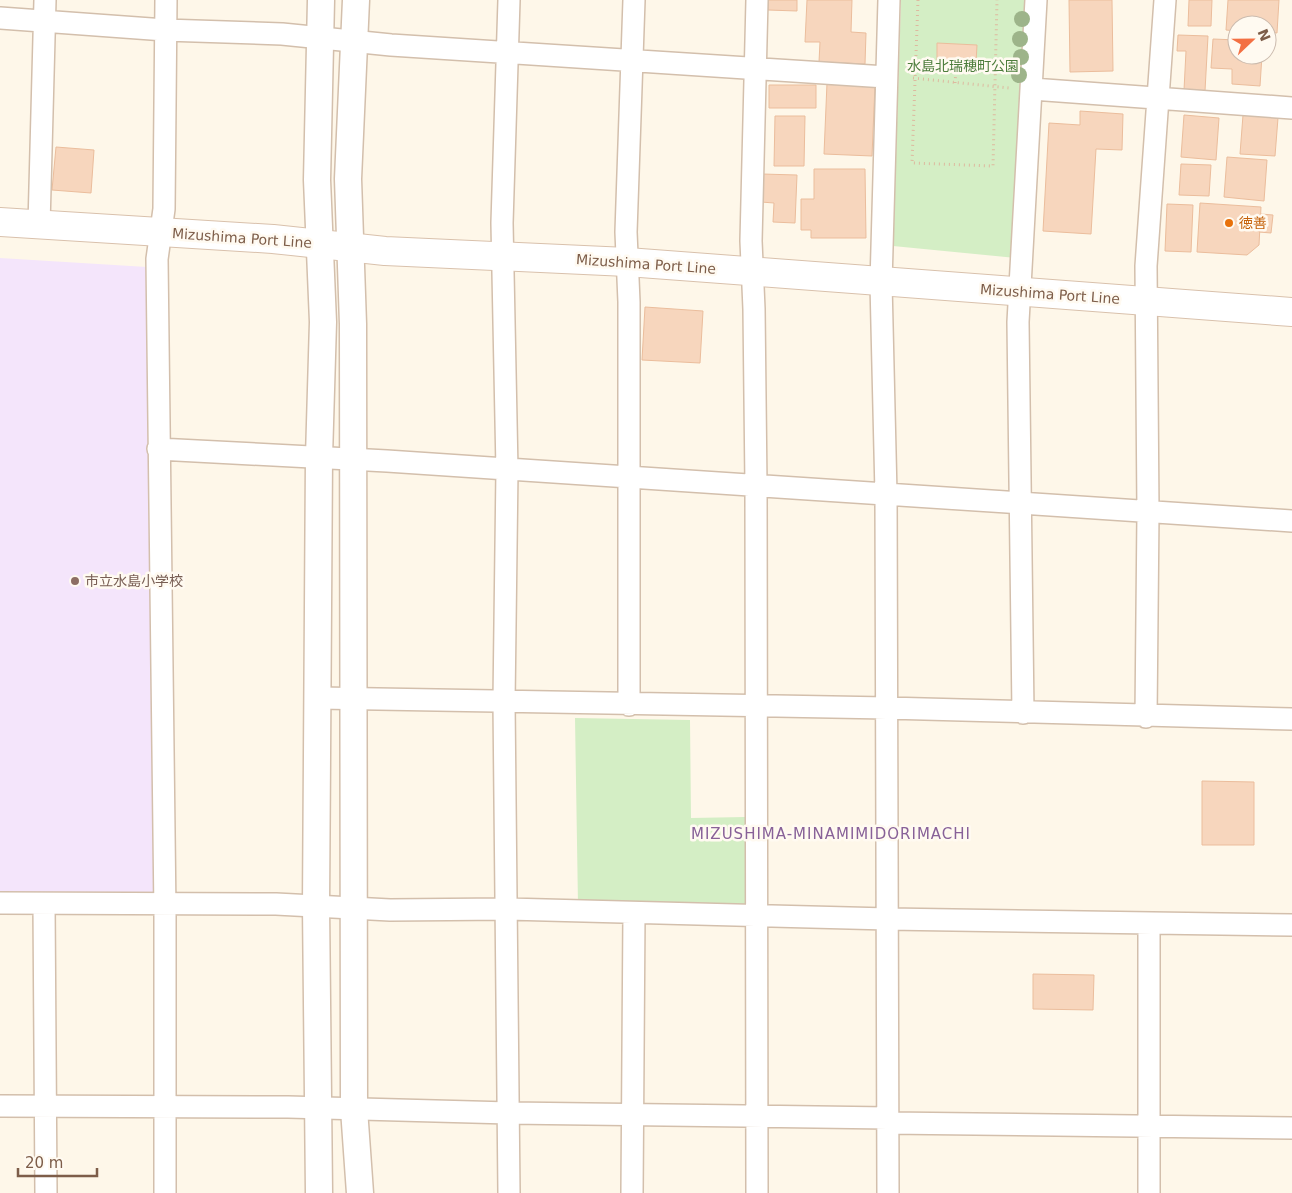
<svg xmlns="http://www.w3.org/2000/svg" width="1292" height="1193" font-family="'DejaVu Sans','Noto Sans JP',sans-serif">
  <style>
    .education { fill: #f4e5fb }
    .green { fill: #d4eec5 }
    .building { fill: #f7d6bd; stroke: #ebbd9c }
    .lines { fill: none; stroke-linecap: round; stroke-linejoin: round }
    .minor-casing { stroke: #d3bfac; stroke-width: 24 }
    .tertiary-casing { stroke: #d3bfac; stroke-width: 29 }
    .secondary-casing { stroke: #d9c1ac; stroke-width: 30 }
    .path { stroke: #ddb99f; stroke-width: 3; stroke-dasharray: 1 4; stroke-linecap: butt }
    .minor { stroke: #fff; stroke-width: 21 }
    .tertiary { stroke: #fff; stroke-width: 26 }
    .secondary { stroke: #fff; stroke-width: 28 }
    .tree { fill: #9db48a }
    .food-dot { fill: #e8710a; stroke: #fffaf1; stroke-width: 2 }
    .education-dot { fill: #8d6e63; stroke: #fffaf1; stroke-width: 2 }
    .labels { text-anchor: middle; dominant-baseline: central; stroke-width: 5; stroke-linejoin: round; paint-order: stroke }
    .park-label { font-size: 14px; fill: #4d7d3c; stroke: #fffaf1 }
    .food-label { font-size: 14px; fill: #c56008; stroke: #fffaf1; text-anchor: start }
    .street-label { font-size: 14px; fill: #7d5d49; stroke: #fffaf1 }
    .education-label { font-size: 14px; fill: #785e54; stroke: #fffaf1; text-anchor: start }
    .neighbourhood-label { font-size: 15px; letter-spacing: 1px; fill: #886198; stroke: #fffaf1 }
  </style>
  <rect width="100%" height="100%" fill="#fef7e9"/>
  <path class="education" d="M0,258L147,267L154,895H0Z"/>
  <path class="green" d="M901,0H1030L1016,258L893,246Z
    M575,718L690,720L691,818L745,817V906L578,905Z"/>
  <path class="building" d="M768,0H797V11L768,10Z
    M807,0H852L851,32L866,33L865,64L819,62L820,42H805Z
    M1069,0H1112L1113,71L1070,72Z
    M1189,0H1212L1211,26H1188Z
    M1228,0H1279L1277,33L1267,32V25H1237V31L1226,30Z
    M1178,35L1208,36L1205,91L1184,90L1186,51H1177Z
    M1213,39L1237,40V55H1262L1260,86L1232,84V69L1211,68Z
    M937,43L977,45L976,63L937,61Z
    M827,83L875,85L872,156L824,154Z
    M769,85H816V108H769Z
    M1080,111L1123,114L1122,150L1096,149L1091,234L1043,231L1049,123L1080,125Z
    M1184,115L1219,118L1216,160L1181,157Z
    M1243,115L1278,118L1275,156L1240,154Z
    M775,116H805L804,166H774Z
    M56,147L94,150L91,193L52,190Z
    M1227,157L1267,160L1264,201L1224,197Z
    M1181,164L1211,165L1209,196L1179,195Z
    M814,169H865L866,238H811V230H801V199H814Z
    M762,174L797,175L795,223L773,222L774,203L761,202Z
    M1200,203L1261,207L1259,245L1247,255L1197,252Z
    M1167,204L1193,205L1191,252L1165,251Z
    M1261,214L1273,215L1271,233L1259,232Z
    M645,307L703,311L700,363L642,360Z
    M1202,781L1254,782V845H1202Z
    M1033,974L1094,975L1093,1010L1033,1009Z"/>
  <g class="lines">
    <g class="minor-casing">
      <path id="minor" d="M509,0L502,223L507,470L504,702L509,1193
        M0,18L165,30L282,34L391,45L886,77
        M1032,89L1292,108
        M39,225L45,0
        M158,449L387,461L1292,521
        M319,698L887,708L1292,719
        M629,705V302L626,232L634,0
        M1023,713L1018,322L1036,0
        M1146,717L1148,512L1146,266L1165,0
        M0,903L276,904L390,910L506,909L888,919L1292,925
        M44,904L46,1193
        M0,1106L288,1107L509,1113L888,1118
        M888,1123L1292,1128
        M165,1193V914L157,259L164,209L166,0
        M632,1193L634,913
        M757,1193L756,486L754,309L751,241L757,0
        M888,1193L886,494L881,283L889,0
        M1149,1193V923"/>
    </g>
    <g class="tertiary-casing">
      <path id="tertiary" d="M356,0L348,179L353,324L354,1109L360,1193
        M319,1193L316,906L319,457L323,322L317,180L321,0"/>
    </g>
    <g class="secondary-casing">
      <path id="secondary" d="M0,222L273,239L385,251L627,262L1292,312"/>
    </g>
    <path class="path" d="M918,0L912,163L993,166L997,0
      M913,78L1009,88
      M955,83L956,70"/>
    <use href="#minor" class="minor"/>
    <use href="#tertiary" class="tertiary"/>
    <use href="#secondary" class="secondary"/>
  </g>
  <g class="tree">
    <circle cx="1022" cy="19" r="8"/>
    <circle cx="1020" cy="39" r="8"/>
    <circle cx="1021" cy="57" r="8"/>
    <circle cx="1019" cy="75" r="8"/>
  </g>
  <circle class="food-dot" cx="1229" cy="223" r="5"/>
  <circle class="education-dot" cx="75" cy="581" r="5"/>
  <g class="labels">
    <g class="park-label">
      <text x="963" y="66">水島北瑞穂町公園</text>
    </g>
    <g class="food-label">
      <text x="1239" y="223">徳善</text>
    </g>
    <g class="street-label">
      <text transform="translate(242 238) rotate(4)">Mizushima Port Line</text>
      <text transform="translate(646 264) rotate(4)">Mizushima Port Line</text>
      <text transform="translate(1050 294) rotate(4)">Mizushima Port Line</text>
    </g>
    <g class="education-label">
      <text x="85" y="581">市立水島小学校</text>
    </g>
    <g class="neighbourhood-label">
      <text x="831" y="834">MIZUSHIMA-MINAMIMIDORIMACHI</text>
    </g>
  </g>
  <g transform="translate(1252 40) rotate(68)"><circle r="24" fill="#fffaf1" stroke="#cbbbae"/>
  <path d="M0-4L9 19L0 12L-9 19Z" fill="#f37043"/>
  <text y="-8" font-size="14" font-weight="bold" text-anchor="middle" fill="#7d5d49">N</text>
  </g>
  <path d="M18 1168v8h79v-8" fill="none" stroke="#7d5d49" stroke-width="2.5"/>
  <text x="25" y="1168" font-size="15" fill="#7d5d49" stroke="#fffaf1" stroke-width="4" paint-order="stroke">20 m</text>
</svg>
